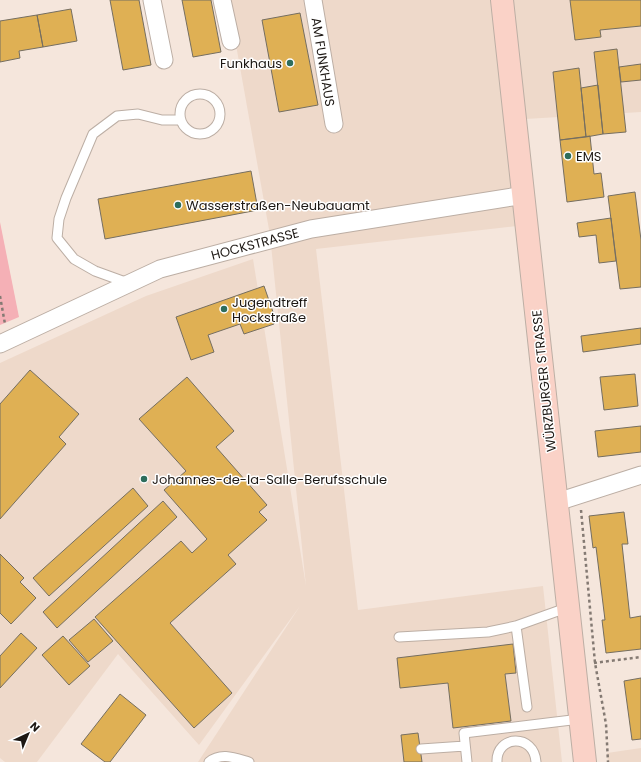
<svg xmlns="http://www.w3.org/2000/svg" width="641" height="762" font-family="Poppins,sans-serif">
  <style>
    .built { fill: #eed9ca }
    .green { fill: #f5b0b6 }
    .building { fill: #dfb054; stroke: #756e61 }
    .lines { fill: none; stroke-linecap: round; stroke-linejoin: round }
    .service-casing { stroke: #bcaea4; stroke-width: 11 }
    .minor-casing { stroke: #bcaea4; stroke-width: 19 }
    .secondary-casing { stroke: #bcaea4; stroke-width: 24 }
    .path { stroke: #847a73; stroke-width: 2.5; stroke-dasharray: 3 3; stroke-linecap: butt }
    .service { stroke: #fff; stroke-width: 9 }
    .minor { stroke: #fff; stroke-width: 17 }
    .secondary { stroke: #fad2c7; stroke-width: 22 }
    .poi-dot { fill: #2d6d5c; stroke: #fff; stroke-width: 1.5 }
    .labels { text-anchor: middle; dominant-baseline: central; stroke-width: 3; stroke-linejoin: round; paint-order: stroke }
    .street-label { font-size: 13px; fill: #1d1814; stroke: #fff }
    .poi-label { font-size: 13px; fill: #1d1814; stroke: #fff; text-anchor: start }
  </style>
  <rect width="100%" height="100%" fill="#f5e6dc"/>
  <path class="built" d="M228,0H641V112L509,120L517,226L316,249L358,610L543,586L562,762H198L300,606L199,745L118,654L37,762H5L0,758V363L146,296L253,259L306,586L270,235Z
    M641,748V762H608L607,753Z"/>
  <path class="green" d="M0,222L19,317L0,325Z"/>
  <path class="building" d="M110,0H139L151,65L123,70Z
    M182,0H211L221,52L193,57Z
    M570,0H641V26L600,30L601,37L575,40Z
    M71,9L77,41L43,47L37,15Z
    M300,13L318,105L279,112L262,20Z
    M37,15L43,47L19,51L20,58L0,62V21Z
    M617,49L626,132L603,134L594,52Z
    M641,64V80L621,82L619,67Z
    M579,68L586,137L560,140L553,72Z
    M598,85L603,134L586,137L581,88Z
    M590,136L594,174L601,173L604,197L567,202L560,140Z
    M251,171L258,210L105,239L98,199Z
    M635,192L641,240V287L620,289L608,196Z
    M611,218L616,261L599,263L596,235L579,237L577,223Z
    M264,286L273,312L271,313L274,324L244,334L240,324L208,335L214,352L191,360L176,317Z
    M641,328V344L583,352L581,336Z
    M30,370L79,414L59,437L66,444L0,519V404Z
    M635,374L638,406L604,410L600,377Z
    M187,377L234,431L216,447L267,505L259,512L267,520L228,555L236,564L170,623L232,693L194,728L95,617L181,541L192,553L207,539L164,490L186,471L139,419Z
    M641,426V452L598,457L595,431Z
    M133,488L148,506L49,596L33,578Z
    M163,501L177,517L57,628L43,612Z
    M624,512L628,544H622L630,618L641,616V649L606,653L602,620H605L596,547L593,548L589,516Z
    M0,554L24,578L20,582L36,598L11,624L0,613Z
    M94,619L113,641L88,662L69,640Z
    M21,633L37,648L0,688V656Z
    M63,636L90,666L69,685L42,655Z
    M513,644L516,673L505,674L511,721L453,728L448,683L400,688L397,658Z
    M641,678V739L632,740L624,681Z
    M120,694L146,715L110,762H105L81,744Z
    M418,733L422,762H404L401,735Z"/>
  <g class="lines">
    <g class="service-casing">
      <path id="service" d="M180 114a20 20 0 1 1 40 0a20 20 0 1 1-40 0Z
        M128,283L95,271L74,259L57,238L59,219L66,198L93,134L117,116L138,114L162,120H181
        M516,626L527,707
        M399,637L488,632L516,626L569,607
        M421,749L465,746
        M209,762C221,752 235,758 249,762
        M467,762L464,733L580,719
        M497,762C496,735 534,733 536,762"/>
    </g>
    <g class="minor-casing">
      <path id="minor" d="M152,0L164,60
        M222,0L231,41
        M313,0L334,124
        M0,344L160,269L311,229L525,195
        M557,502L641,475"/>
    </g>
    <g class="secondary-casing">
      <path id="secondary" d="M502,0C530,254 557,508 585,762"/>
    </g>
    <path class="path" d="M0,296L5,324
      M581,510L595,663L606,724L608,762
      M594,663L641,657"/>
    <use href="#service" class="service"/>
    <use href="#minor" class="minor"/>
    <use href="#secondary" class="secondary"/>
  </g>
  <g class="poi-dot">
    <circle cx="290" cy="63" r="4"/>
    <circle cx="568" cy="156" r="4"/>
    <circle cx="178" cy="205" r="4"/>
    <circle cx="224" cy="309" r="4"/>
    <circle cx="144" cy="479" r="4"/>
  </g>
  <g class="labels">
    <g class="street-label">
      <text transform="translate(323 62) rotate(81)">AM FUNKHAUS</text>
      <text transform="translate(255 244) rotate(-15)">HOCKSTRASSE</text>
      <text transform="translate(544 381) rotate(-96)">WÜRZBURGER STRASSE</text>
    </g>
    <g class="poi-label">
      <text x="282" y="63" text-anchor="end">Funkhaus</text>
      <text x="576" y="156">EMS</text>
      <text x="186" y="205">Wasserstraßen-Neubauamt</text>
      <text x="232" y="302">Jugendtreff<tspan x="232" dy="15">Hockstraße</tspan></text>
      <text x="152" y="479">Johannes-de-la-Salle-Berufsschule</text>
    </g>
  </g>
  <g transform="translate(28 734) rotate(44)" stroke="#ffffff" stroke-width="3" paint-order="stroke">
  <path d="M0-3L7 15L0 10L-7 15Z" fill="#1d1814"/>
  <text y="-6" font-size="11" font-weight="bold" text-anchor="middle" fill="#1d1814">N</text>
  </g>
</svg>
